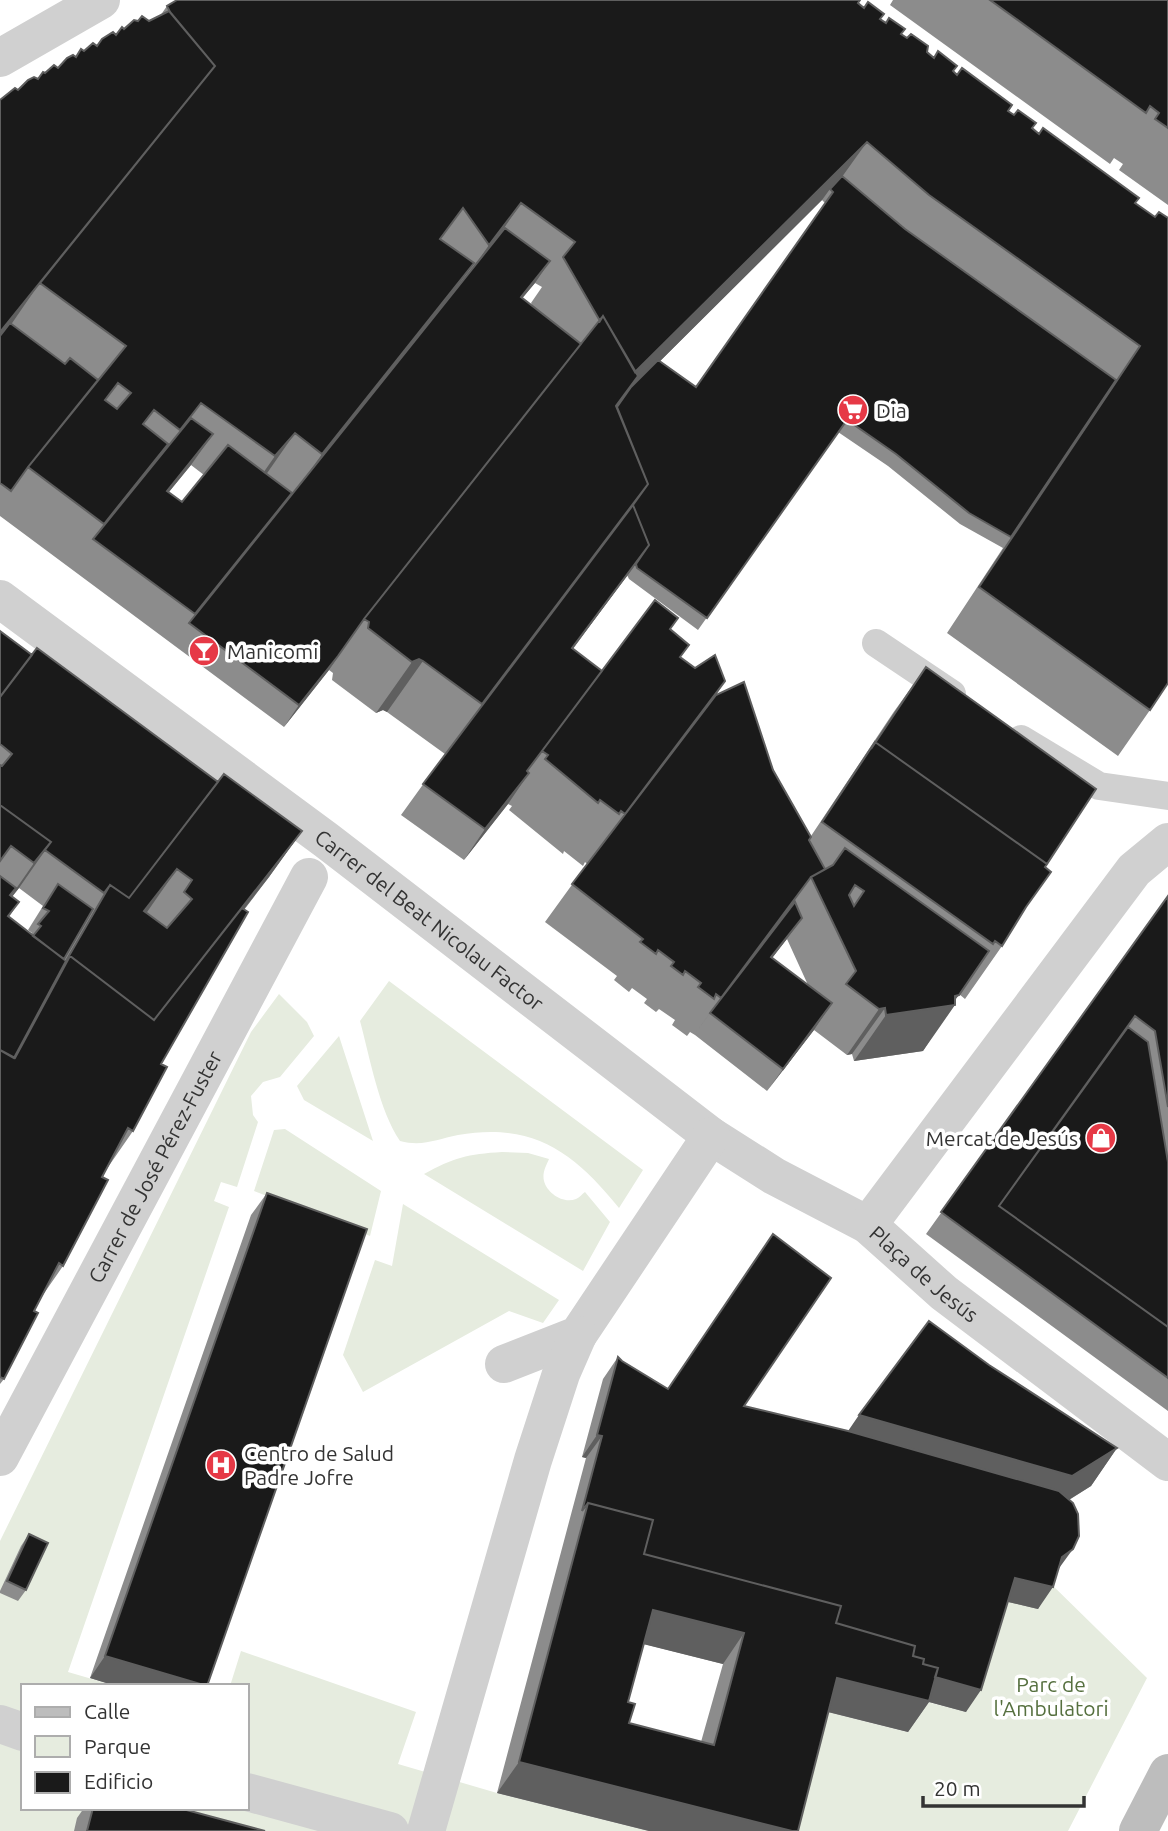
<svg xmlns="http://www.w3.org/2000/svg" width="1168" height="1831" font-family="Ubuntu,sans-serif">
  <style>
    .green { fill: #e6ecdf }
    .lines { fill: none; stroke-linecap: round; stroke-linejoin: round }
    .lane { stroke: #d0d0d0; stroke-width: 28 }
    .street { stroke: #d0d0d0; stroke-width: 38 }
    .secondary { stroke: #bdbdbd; stroke-width: 38 }
    .wall { fill: #8c8c8c; fill-rule: evenodd }
    .shaded-wall { fill: #5f5f5f }
    .building { fill: #1a1a1a; stroke: #5f5f5f; stroke-width: 2; fill-rule: evenodd }
    .labels { text-anchor: middle; dominant-baseline: central; stroke-width: 7; stroke-linejoin: round; paint-order: stroke }
    .poi-label { font-size: 21px; fill: #333; stroke: #fff; text-anchor: start }
    .street-label { font-size: 21px; fill: #333; stroke: #fff }
    .park-label { font-size: 21px; fill: #56703f; stroke: #fff }
  </style>
  <rect width="100%" height="100%" fill="#fff"/>
  <path class="green" d="M389,981L643,1170L619,1208C574,1152 533,1122 458,1135C437,1139 423,1147 400,1141C379,1110 370,1058 360,1021Z
    M279,994L307,1022L314,1036L280,1077L263,1082L251,1096L253,1115L258,1122L237,1187L221,1182L214,1201L229,1207L68,1672L116,1686H23V1808H247V1686H230L241,1651L416,1712L398,1764L497,1793L649,1831H0V1541L251,1032Z
    M339,1036L373,1141L304,1100L297,1086Z
    M285,1129L381,1191L370,1236L254,1191L274,1130Z
    M502,1152L528,1153L549,1159C546,1166 542,1173 544,1181C547,1193 563,1204 576,1199C579,1198 582,1194 585,1192L610,1222L583,1271L424,1174C453,1158 468,1154 502,1152Z
    M403,1204L559,1300L543,1323L509,1311L363,1392L343,1355L375,1260L392,1266Z
    M1046,1579L1147,1678L1068,1831H784L816,1709L907,1732L916,1699L966,1712L1000,1600Z"/>
  <g class="lines">
    <path class="lane" d="M876,643L952,694
      M1021,739L1099,786L1168,796"/>
    <g class="street">
      <path d="M0,58L101,0"/>
      <path id="s1" d="M0,599L326,840L711,1136L774,1176L868,1225L944,1293L1168,1462"/>
      <path d="M868,1225L1134,870L1168,842"/>
      <path d="M504,1364L578,1335L711,1136"/>
      <path id="s2" d="M0,1457L309,877"/>
      <path d="M0,1724L23,1732"/>
      <path d="M247,1792L390,1831"/>
      <path d="M426,1831L533,1460L561,1374L578,1335"/>
    </g>
    <path class="secondary" d="M1138,1831L1168,1773"/>
  </g>
  <path class="wall" d="M893,0H1168V205L1119,170L1123,164L1114,158L1110,164L890,5Z
    M858,3L1155,217L1150,710L1118,756L947,633L1003,548L960,524L888,466L838,432L698,630L629,579L627,575L573,649L602,671L670,629L689,645L680,657L695,668L725,681L716,695L773,770L811,836L893,713L926,667L1045,867L1018,919L1002,946L965,999L959,994L923,1051L854,1061L852,1054L847,1055L814,1030L767,1091L695,1035L690,1032L687,1036L672,1025L675,1020L659,1009L656,1012L644,1003L647,999L632,988L629,992L614,980L617,976L545,922L587,864L585,862L583,866L564,851L563,854L509,810L512,806L508,804L464,860L401,815L445,754L387,712L383,710L376,713L332,680L333,673L329,670L284,727L0,516V100L38,79L45,73L58,68L76,57L84,51L97,46L116,35L124,29L138,21H149L160,16L167,6ZM822,200L825,203L696,387L660,361ZM535,283L542,287L531,303L533,307L522,298ZM191,465L204,475L182,502L169,492ZM787,939L808,985L772,958Z
    M0,631L32,655L218,782L302,831L269,877L244,910L161,1064L133,1131L106,1170L63,1266L38,1302L34,1311L4,1379L0,1384ZM19,888L43,906L28,930L32,933L31,934L9,917L19,902L12,897Z
    M1168,896V1411L926,1234Z
    M267,1193L207,1686H116L90,1678L251,1215Z
    M618,1357L622,1361L668,1389L848,1431L989,1365L1117,1448L1091,1486L1069,1500L1058,1570L1038,1609L1008,1602L966,1712L929,1702L908,1732L828,1712L798,1831H649L497,1793L586,1458L582,1457L603,1379ZM644,1644L723,1664L701,1742L629,1723L628,1702Z
    M29,1534L26,1590L18,1601L0,1593V1591L21,1546Z
    M84,1808H179L265,1831H74L77,1818Z"/>
  <path class="shaded-wall" d="M867,142L834,188L830,189L822,200L622,399L631,376Z
    M521,203L489,250L457,291L489,245Z
    M550,261L535,283L505,319L521,297Z
    M474,263L441,309L290,500L322,454Z
    M39,284L8,329L0,339V333Z
    M295,433L263,479L242,503L275,456Z
    M213,434L191,465L145,521L167,491Z
    M168,444L136,490L93,539L104,524Z
    M649,545L627,576L550,679L572,648Z
    M338,657L329,670L284,727L299,705Z
    M419,659L423,661L387,712L383,710L376,713L412,662Z
    M529,773L508,804L464,860L485,829Z
    M302,831L269,877L118,1071L151,1025Z
    M51,842L19,888L2,909L34,863Z
    M177,869L145,915L144,911Z
    M805,885L779,923L710,1013L694,1035L721,998Z
    M802,918L786,940L756,979L771,957Z
    M959,995L951,1005H955L923,1051L854,1061L886,1015Z
    M885,1008L852,1054L847,1055L879,1009Z
    M828,1009L814,1030L767,1091L783,1069Z
    M859,1415L1117,1448L1091,1486L1046,1514L833,1453Z
    M597,1435L602,1436L586,1458L582,1457Z
    M1073,1549L1057,1571L1062,1557Z
    M1015,1578L1053,1587L1038,1609L1000,1600Z
    M653,1610L744,1633L723,1664L631,1641Z
    M105,1656L207,1686H116L90,1678Z
    M917,1672L981,1690L966,1712L929,1702L908,1732L816,1709L837,1678Z
    M519,1762L792,1831H649L497,1793Z"/>
  <path class="building" d="M177,0H860L858,3L864,8L868,2L884,14L880,19L886,23L889,18L905,29L901,34L907,38L911,34L928,46L927,52L934,58L938,51L957,66L953,71L957,75L962,68L1012,105L1008,111L1014,115L1018,110L1036,123L1032,128L1039,134L1043,128L1139,198L1135,203L1155,217L1159,212L1168,218V683L1150,710L979,587L1140,346L929,195L867,142L635,372L603,316L600,321L563,257L575,242L521,203L489,245L463,208L440,239L474,263L322,454L295,433L275,456L201,403L180,430L154,410L143,424L168,444L104,524L28,467L126,346L40,283L215,66L170,12L167,6ZM118,383L131,393L117,409L105,400Z
    M990,0H1168V128L1155,119L1159,113L1150,106L1146,113Z
    M169,11L215,66L0,332V100L15,88L18,90L28,80L34,77L38,79L43,72L45,73L54,65L58,68L67,58L73,55L76,57L81,49L84,51L93,43L97,46L102,39L113,32L116,35L122,27L124,29L134,20L138,21L142,16L149,21Z
    M842,176L905,229L1116,380L1011,537L969,513L896,454L847,420L707,618L637,568L636,564L649,545L633,505L648,484L617,407L631,387L658,360L696,387L833,192L830,189Z
    M505,228L550,261L521,297L581,344L364,619L338,656L299,705L189,623Z
    M603,316L638,376L616,406L648,484L482,704L423,661L419,659L412,662L368,628L369,622L364,619Z
    M10,323L65,364L70,358L98,380L28,467L11,491L0,483V336Z
    M191,418L213,434L167,491L182,502L228,445L292,493L195,614L93,539Z
    M633,505L649,545L572,648L602,671L527,771L529,773L485,829L423,784Z
    M655,600L678,618L670,629L689,645L680,657L695,668L715,655L725,681L625,814L621,811L619,814L600,800L598,803L545,759L548,755L542,751Z
    M0,631L32,655L0,697Z
    M37,648L218,782L129,898L110,885L104,893L45,850L51,842L0,805V765L2,766L12,754L0,744V697Z
    M926,667L1096,789L1047,864L875,742L871,749Z
    M744,682L773,770L811,837L809,840L825,869L811,877L721,998L716,994L714,999L698,987L701,983L685,971L683,975L671,966L674,962L658,950L656,954L640,942L643,939L572,884L716,695Z
    M875,742L1047,864L1045,867L1051,872L1026,907L1002,946L995,941L993,944L822,822Z
    M224,774L302,831L154,1020L70,956L66,961L110,885L129,898ZM177,869L192,880L184,892L192,899L167,928L144,911Z
    M0,805L51,842L34,863L11,846L0,861Z
    M845,848L989,951L959,995L955,996V1005L886,1015L885,1008L879,1009L846,984L856,971L811,877L833,865ZM855,885L864,891L854,906L849,895Z
    M0,876L16,888L10,895L19,902L8,916L66,961L14,1058L0,1050Z
    M58,884L93,909L64,959L33,936L41,926L38,924L49,911L43,908Z
    M1168,896V1107L1155,1031L1135,1016L999,1206L1168,1327V1378L941,1212Z
    M795,902L802,918L771,957L832,1003L783,1069L710,1013Z
    M242,908L248,912L161,1064L167,1067L133,1131L128,1128L102,1177L108,1180L86,1222L63,1266L59,1263L34,1311L38,1313L4,1379L0,1377V1050L15,1058L70,956L154,1020Z
    M1128,1027L1148,1042L1168,1162V1327L999,1206Z
    M267,1193L367,1229L207,1686L105,1656Z
    M773,1234L831,1278L744,1406L848,1431L1059,1491L1073,1503L1078,1514L1079,1536L1073,1549L1062,1557L1053,1587L1015,1578L981,1690L935,1677L938,1668L923,1664L924,1659L913,1656L915,1646L836,1623L841,1606L644,1554L653,1520L588,1503L582,1511L602,1436L597,1435L618,1357L622,1361L668,1389Z
    M929,1321L989,1365L1117,1448L1072,1476L859,1415Z
    M588,1503L653,1520L644,1554L841,1606L836,1623L915,1646L913,1656L924,1659L923,1664L938,1668L929,1701L837,1678L798,1831H792L519,1762ZM653,1610L744,1633L714,1745L629,1723L635,1704L628,1702Z
    M29,1534L48,1543L26,1590L7,1581Z
    M93,1808H179L265,1831H87Z"/>
  <defs>
    <g id="supermarket-disc" transform="scale(1.575)"><circle r="9.5" fill="#e63946" stroke="#fff"/><path d="M-6-5.5h2.5l.6 2H6L4.5 2H-2.5L-4.4-4H-6ZM-1.5 3.2a1.3 1.3 0 1 0 .1 0ZM3 3.2a1.3 1.3 0 1 0 .1 0Z" fill="#fff"/></g>
    <g id="bar-disc" transform="scale(1.575)"><circle r="9.5" fill="#e63946" stroke="#fff"/><path d="M-6-5H6L.8 .8V4.5H3.5V6h-7V4.5H-.8V.8Z" fill="#fff"/></g>
    <g id="shop-disc" transform="scale(1.575)"><circle r="9.5" fill="#e63946" stroke="#fff"/><path d="M-5-2.5h2.3a2.7 3.5 0 0 1 5.4 0H5L5.5 6h-11ZM-1.5-2.5h3a1.5 2.3 0 0 0-3 0Z" fill="#fff"/></g>
    <g id="hospital-disc" transform="scale(1.575)"><circle r="9.5" fill="#e63946" stroke="#fff"/><path d="M-5-5h3v3.5h4V-5h3V5h-3V1.5h-4V5h-3Z" fill="#fff"/></g>
  </defs>
  <g fill-rule="evenodd">
    <use href="#supermarket-disc" x="853" y="410"/>
    <use href="#bar-disc" x="204" y="651"/>
    <use href="#shop-disc" x="1101" y="1138"/>
    <use href="#hospital-disc" x="221" y="1465"/>
  </g>
  <g class="labels">
    <g class="poi-label">
      <text x="876" y="410">Dia</text>
      <text x="227" y="651">Manicomi</text>
      <text x="1078" y="1138" text-anchor="end">Mercat de Jesús</text>
      <text x="244" y="1453">Centro de Salud<tspan x="244" dy="24">Padre Jofre</tspan></text>
    </g>
    <g class="street-label">
      <text stroke="none"><textPath href="#s1" startOffset="536">Carrer del Beat Nicolau Factor</textPath></text>
      <text stroke="none"><textPath href="#s2" startOffset="329">Carrer de José Pérez-Fuster</textPath></text>
      <text stroke="none"><textPath href="#s1" startOffset="1146">Plaça de Jesús</textPath></text>
    </g>
    <g class="park-label">
      <text x="1051" y="1684">Parc de<tspan x="1051" dy="24">l'Ambulatori</tspan></text>
    </g>
  </g>
  <rect x="21" y="1684" width="228" height="126" fill="#ffffff" stroke="#adadad" stroke-width="2"/>
  <rect x="35" y="1707" width="35" height="10" fill="#bdbdbd" stroke="#adadad" stroke-width="2"/>
  <text x="84" y="1719" font-size="21" fill="#333333">Calle</text>
  <rect x="35" y="1736" width="35" height="21" fill="#e6ecdf" stroke="#adadad" stroke-width="2"/>
  <text x="84" y="1754" font-size="21" fill="#333333">Parque</text>
  <rect x="35" y="1772" width="35" height="21" fill="#1a1a1a" stroke="#adadad" stroke-width="2"/>
  <text x="84" y="1789" font-size="21" fill="#333333">Edificio</text>
  <path d="M923 1796v10h161v-10" fill="none" stroke="#333333" stroke-width="3.5"/>
  <text x="934" y="1796" font-size="21" fill="#333333" stroke="#ffffff" stroke-width="5" paint-order="stroke">20 m</text>
</svg>
